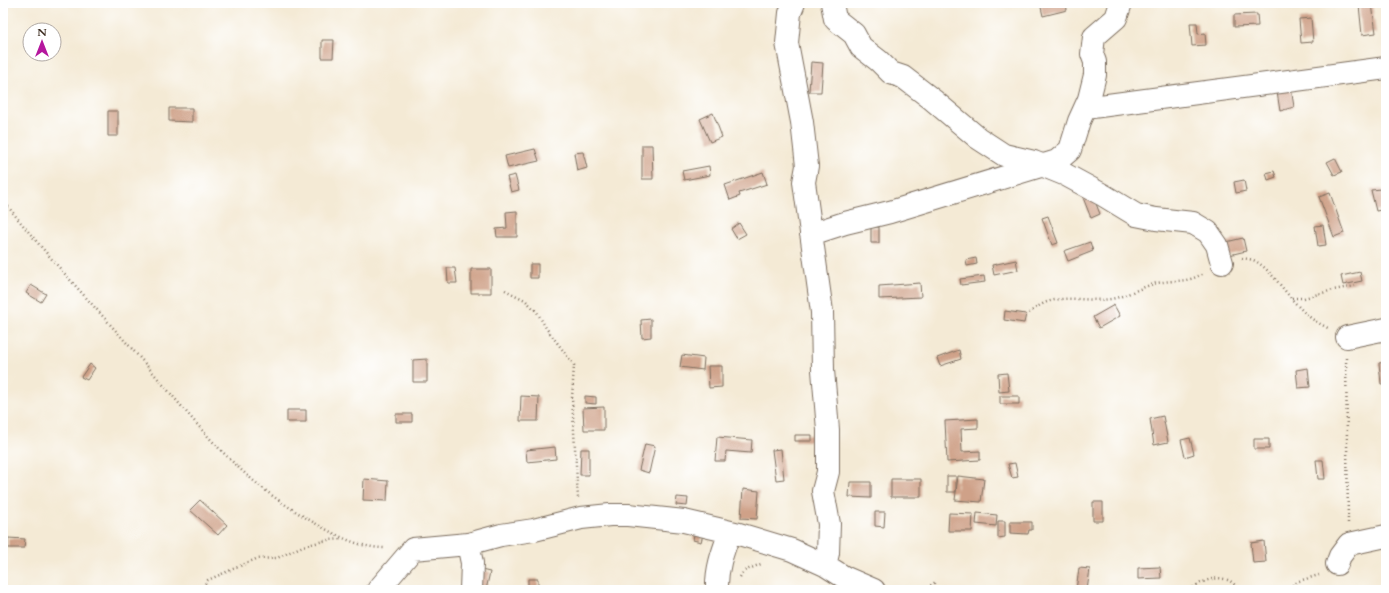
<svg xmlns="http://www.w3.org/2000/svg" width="1389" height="593" font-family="Cardo,serif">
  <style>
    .building { fill: #cfa188 }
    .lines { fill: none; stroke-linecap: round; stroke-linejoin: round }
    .street-casing { stroke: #7c6d5e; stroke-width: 24 }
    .path { stroke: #7c6d5e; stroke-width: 2.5; stroke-dasharray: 1 3; stroke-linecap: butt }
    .street { stroke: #fff; stroke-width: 22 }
  </style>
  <rect width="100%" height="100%" fill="#fff"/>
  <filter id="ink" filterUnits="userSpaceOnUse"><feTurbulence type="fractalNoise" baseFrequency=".025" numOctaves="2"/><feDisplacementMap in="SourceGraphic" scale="8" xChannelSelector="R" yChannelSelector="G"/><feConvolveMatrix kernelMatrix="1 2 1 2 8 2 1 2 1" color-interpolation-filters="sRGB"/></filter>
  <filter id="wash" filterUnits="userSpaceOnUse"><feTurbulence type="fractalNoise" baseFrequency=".012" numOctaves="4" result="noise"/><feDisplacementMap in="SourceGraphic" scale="16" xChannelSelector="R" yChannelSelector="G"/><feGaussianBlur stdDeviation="0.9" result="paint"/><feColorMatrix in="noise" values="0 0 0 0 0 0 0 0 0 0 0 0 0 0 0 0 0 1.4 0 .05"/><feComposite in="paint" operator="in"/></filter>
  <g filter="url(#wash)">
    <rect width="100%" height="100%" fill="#f4ead5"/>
    <g id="blocks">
      <path class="building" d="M1040,3H1066L1067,10L1043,16Z
        M1372,4L1376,33L1362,35L1359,5Z
        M1257,14L1258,26L1234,27V15Z
        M1311,18L1313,42L1301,43L1299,19Z
        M1190,23H1197L1198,34L1205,33L1206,45L1192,46Z
        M322,40H334L333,58H322Z
        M811,62L823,63L821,92H809Z
        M1291,88L1294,107L1280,111L1277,92Z
        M169,108H192V122L169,121Z
        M108,111H118V136H108Z
        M713,113L722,137L710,142L700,119Z
        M642,145H652L653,179H642Z
        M535,149L539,161L508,168L505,156Z
        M583,152L587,168L577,171L574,153Z
        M1335,158L1342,172L1334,175L1327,162Z
        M709,166L710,175L684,180L682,171Z
        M1274,171L1276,177L1268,180L1266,173Z
        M763,172L767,184L739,193L740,196L730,200L725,185Z
        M515,175L519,190L511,192L507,177Z
        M1244,180L1246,191L1236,193L1234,182Z
        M1382,189L1386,209L1376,211L1371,190Z
        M1091,191L1100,214L1091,218L1082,195Z
        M1330,193L1344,233L1334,237L1319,197Z
        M517,211V237H497L496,229L507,228L506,212Z
        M1048,216L1058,243L1052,245L1042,218Z
        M739,223L746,234L737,239L731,229Z
        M1323,225L1326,245L1318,246L1315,226Z
        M871,227H879V243H871Z
        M1243,238L1246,251L1225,256L1222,243Z
        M1090,242L1093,251L1068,261L1064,251Z
        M976,258L977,264L967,266L966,260Z
        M1016,260L1018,270L994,275L992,265Z
        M530,264H538V278H530Z
        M447,268H455L457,283H448Z
        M471,269H491V293H471Z
        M1360,272L1362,281L1343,285L1341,276Z
        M984,276L985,282L961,285L960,279Z
        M920,283L921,297L879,299V286Z
        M31,285L46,294L41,302L26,293Z
        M1114,305L1120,316L1099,328L1093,317Z
        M1005,311L1026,314L1024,323L1004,320Z
        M651,319V337L642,338L641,320Z
        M959,350L961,359L940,366L937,358Z
        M682,355L704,358L703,370L680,367Z
        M427,359V382H413V360Z
        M1386,362V384H1381L1379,363Z
        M90,364L95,368L87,380L81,377Z
        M708,366H722V387L709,388Z
        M1308,368L1310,387L1298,388L1296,370Z
        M1007,373L1009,391L999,392L998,374Z
        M521,396L539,397L538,421H520Z
        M585,396L596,397V404L585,403Z
        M1000,396H1019V404H1000Z
        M604,407V430H584L583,408Z
        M287,410H306V422H287Z
        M396,414H412V422H396Z
        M1163,416L1168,442L1154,445L1150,419Z
        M978,419V428L961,429L962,452L980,451V460L947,462L945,421Z
        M795,435H812V441H795Z
        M717,437L752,440L751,453L726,451L725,461H715Z
        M1190,438L1194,454L1185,457L1181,440Z
        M1254,439H1269V449H1254Z
        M645,444L655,446L649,473L639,470Z
        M555,447L556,459L527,462L526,450Z
        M581,449H589V475H580Z
        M781,449L784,479L776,480L772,450Z
        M1316,460H1323L1325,479H1318Z
        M1015,463L1018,477L1012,478L1008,464Z
        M947,476H956V492H947Z
        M958,476L984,479L981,502L955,500Z
        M364,479L388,481L387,501L363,500Z
        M891,479H921V497H891Z
        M850,482H871V498L849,497Z
        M743,489L759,491L757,519L741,518Z
        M677,497L688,498L687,506L676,505Z
        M200,500L227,525L218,535L190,510Z
        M1093,502H1103V521H1093Z
        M875,512H885L884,527L875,526Z
        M949,513L973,514L972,531H948Z
        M977,513L997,515L996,526L976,524Z
        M998,521H1005V537L998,538Z
        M1010,522H1032V530H1029L1028,534L1010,533Z
        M695,529L704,531L701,542L693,540Z
        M8,538L25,539L24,548H8Z
        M1264,541L1266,562L1253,563L1251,543Z
        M1160,567L1161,578L1138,579V568Z
        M1079,568L1090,569L1087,590H1076Z
        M481,570L490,572L486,590H476Z
        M528,579H538V590H528Z"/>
    </g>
  </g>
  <g filter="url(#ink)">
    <use href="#blocks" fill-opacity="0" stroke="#7c6d5e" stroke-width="1"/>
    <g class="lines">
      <g class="street-casing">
        <path id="street" d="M794,3L790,13L787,43L802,122L807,166L804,182L822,312L823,370L828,430V472L823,491L829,524L828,553L825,565
          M832,3L835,19L854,34L861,47L879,61L891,73L903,77L933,100L978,138L1004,155L1034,162L1066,175L1103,195L1136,215L1156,219L1193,223L1208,232L1217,245L1222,263
          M1085,108L1386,68
          M811,234L845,223L890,212L1057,161L1070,150L1079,121L1089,99L1095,75V62L1092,54L1094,37L1116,18L1121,3
          M1347,337L1386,329
          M468,544L472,563L471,590
          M1337,564L1340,556L1349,544L1386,536
          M378,590L413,549L468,544L501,535L534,530L581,518L610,515H628L684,521L739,534L792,550L825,565L844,577L874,590
          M717,590C716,569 723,551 730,532"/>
      </g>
      <path class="path" d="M3,200C43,252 89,300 132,349C174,395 211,447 260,486C278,501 298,513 318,525C340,537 360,548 386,548
        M1242,258C1247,259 1253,259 1257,262C1274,273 1287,296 1302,310C1309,318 1318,323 1328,328
        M505,290L525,300L537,312L546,328L574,365L572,398L578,498
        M1292,298H1304L1333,290L1355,286
        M1029,313C1034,309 1041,304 1047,302C1067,295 1090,302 1111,299C1127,296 1141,287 1157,283C1177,279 1185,284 1204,273
        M1346,358L1348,523
        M740,577L744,571L761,564
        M200,590L208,580L256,559L277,558L303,546L328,540L343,539
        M811,590L813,583
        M924,590L937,581
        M1190,590C1200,582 1216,574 1230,581C1233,583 1237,587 1240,590
        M1286,590L1299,581L1319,575"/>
      <use href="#street" class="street"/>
    </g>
  </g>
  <rect width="1389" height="593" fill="none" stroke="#fff" stroke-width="16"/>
  <g transform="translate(42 42)"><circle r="19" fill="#ffffff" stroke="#b1aaa5"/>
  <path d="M0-3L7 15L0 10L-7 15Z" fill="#b5179e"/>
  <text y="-6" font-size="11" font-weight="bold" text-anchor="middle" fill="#3b2a1e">N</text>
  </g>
</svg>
